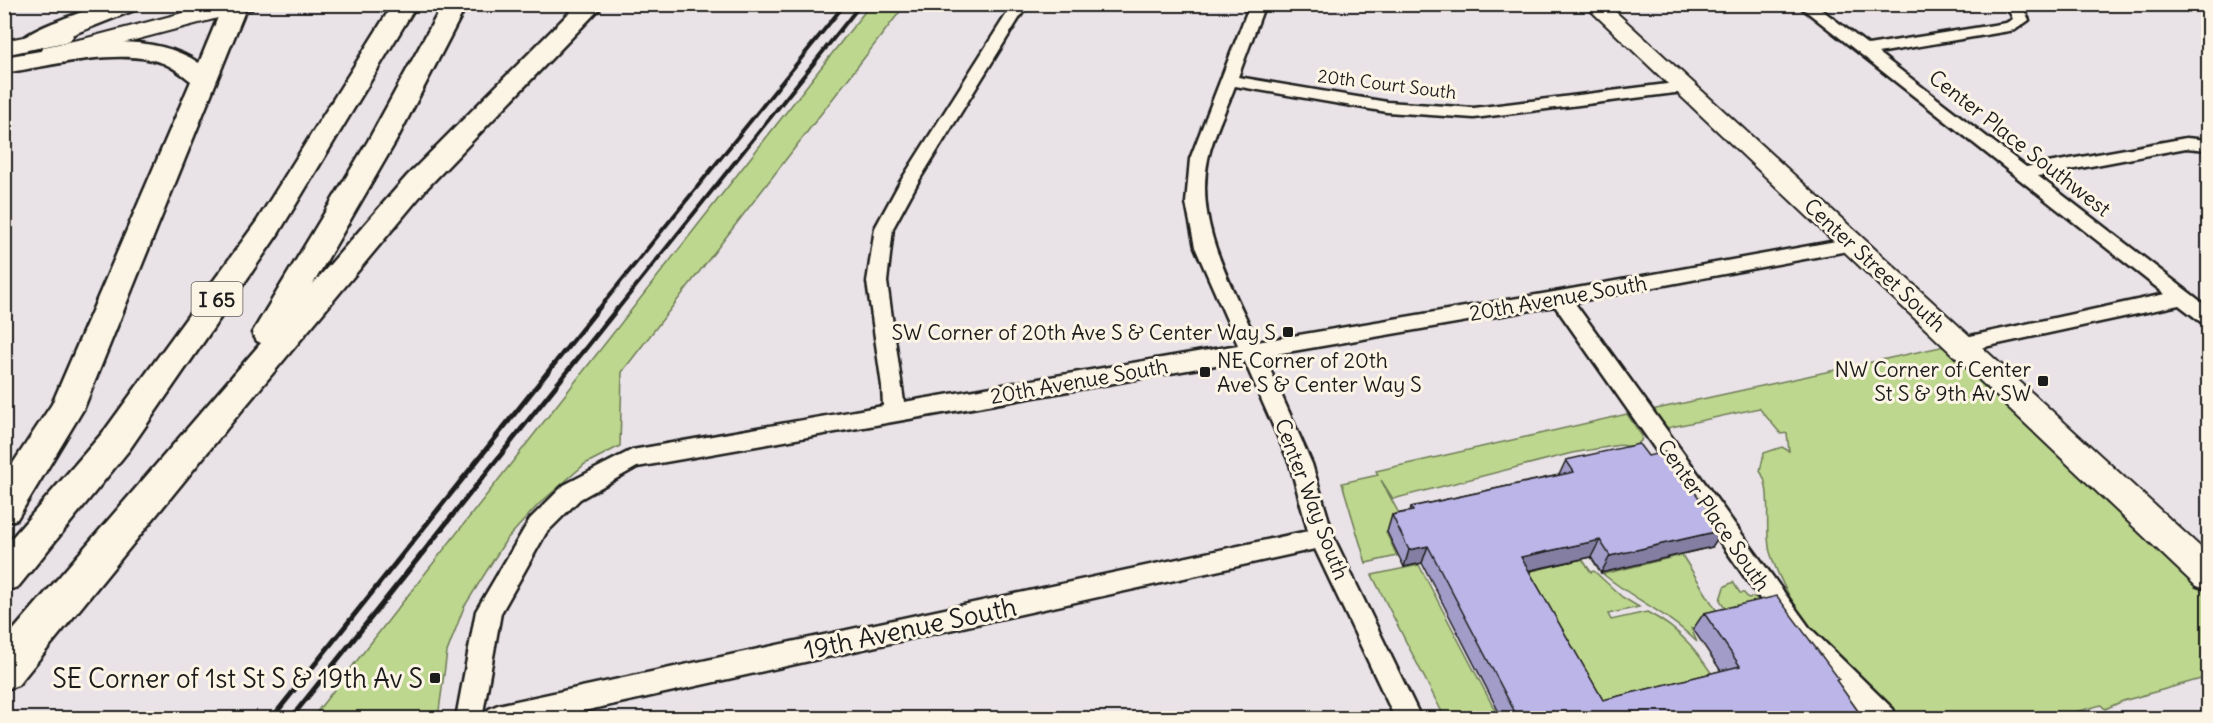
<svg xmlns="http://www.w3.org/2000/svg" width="2213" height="723" font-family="Delius,sans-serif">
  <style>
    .green { fill: #bdd78e; stroke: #6c7a55; stroke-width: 1.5 }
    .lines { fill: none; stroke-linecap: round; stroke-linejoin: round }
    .street-casing { stroke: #1c1c1c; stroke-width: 5 }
    .secondary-casing { stroke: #1c1c1c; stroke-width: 4 }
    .highway-casing { stroke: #1c1c1c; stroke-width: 5 }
    .street { fill: #fcf5e5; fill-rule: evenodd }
    .secondary { fill: #fcf5e5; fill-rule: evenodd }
    .highway { fill: #fcf5e5; fill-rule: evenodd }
    .rail-far1 { stroke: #1c1c1c; stroke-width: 4 }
    .rail { stroke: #1c1c1c; stroke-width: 5 }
    .wall { fill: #a29dc8; stroke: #1c1c1c; stroke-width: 1.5 }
    .shaded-wall { fill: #847fa2; stroke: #1c1c1c; stroke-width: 1.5 }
    .building { fill: #bcb6e8; stroke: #1c1c1c; stroke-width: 1.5 }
    .poi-dot { fill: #1c1c1c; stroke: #fcf5e5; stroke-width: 2 }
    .labels { text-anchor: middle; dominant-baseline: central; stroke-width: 6; stroke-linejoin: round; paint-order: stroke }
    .far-street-label { font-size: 18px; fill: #1c1c1c; stroke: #fcf5e5 }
    .shield { fill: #fcf5e5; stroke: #5f5d58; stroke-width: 1.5 }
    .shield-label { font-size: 20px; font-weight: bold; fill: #1c1c1c }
    .street-label { font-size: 21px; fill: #1c1c1c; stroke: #fcf5e5 }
    .poi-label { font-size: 21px; fill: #1c1c1c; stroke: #fcf5e5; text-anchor: end }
    .near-street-label { font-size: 26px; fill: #1c1c1c; stroke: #fcf5e5 }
    .near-poi-label { font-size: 26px; fill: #1c1c1c; stroke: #fcf5e5; text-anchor: end }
  </style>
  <rect width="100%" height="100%" fill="#e9e2e6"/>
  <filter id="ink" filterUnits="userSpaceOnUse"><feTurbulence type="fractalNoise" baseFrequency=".0167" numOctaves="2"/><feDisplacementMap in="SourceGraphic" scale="12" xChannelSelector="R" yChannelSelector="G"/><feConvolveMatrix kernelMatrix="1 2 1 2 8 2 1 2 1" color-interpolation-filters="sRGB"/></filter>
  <g filter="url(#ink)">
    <path class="green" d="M870,5H905L622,372L620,446L585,464L538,505L506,540L464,607L447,652L438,718H312Z
      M1945,346L2208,594V677L2123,701L2105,709L2101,705L2053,718H1898C1847,670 1792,622 1770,552C1764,529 1773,488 1760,471L1764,453L1782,447L1789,451L1787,433L1781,434L1759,408L1658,430L1647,411Z
      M1627,414L1642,436L1641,441L1633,447L1620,445L1572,453L1393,499L1381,480L1403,521L1397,530L1386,532L1397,556L1366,563L1342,483L1378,475L1376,471Z
      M1682,555L1723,621L1691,628L1697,642C1669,614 1633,599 1603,574Z
      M1582,559L1591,572L1594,571L1622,597L1639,607L1608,614L1611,620L1647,612C1684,631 1698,653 1720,686L1598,708L1527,572Z
      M1419,565L1499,718H1445L1372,575Z
      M1733,582L1740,593H1744L1748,598L1755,597L1764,610L1729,614L1720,600L1724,587Z"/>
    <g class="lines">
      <g class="street-casing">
        <path id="street" d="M1013,4H1028L918,182L893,228L887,282L904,402L1238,345L1195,247L1186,203L1190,159L1250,4H1265L1238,77L1387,102L1474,108L1683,82L1689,83L1691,87L1683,92L1474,118L1387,112L1235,86C1226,110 1213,135 1208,159C1194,225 1232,285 1257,342L1560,291L1853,238L1860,240L1863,244L1860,248L1853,250L1574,302L1809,627L1893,709L1897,718H1866L1791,643L1555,306L1264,356L1312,464L1334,538L1421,718H1395L1315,549L552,718H485L489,709L498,705L1308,531L1290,464L1244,360L637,467L580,499L546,533L501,613L482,718H456L476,611L530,519L564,485L632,450L883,406L882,386L867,282L875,228L900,182Z
          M1797,4H1814L1868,45L2006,23L2013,19L2006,4H2021L2029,20L2015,30L1878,53L2026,167L2186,138L2208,140V150L2186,148L2038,176L2208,307V324L2201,322L2179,305L1961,352L1954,350L1951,345L1954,340L1961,338L2165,294Z"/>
      </g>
      <g class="secondary-casing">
        <path id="secondary" d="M217,4H254L252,9L89,52L52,59L44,57L41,52L44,47L87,38Z
          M1584,4H1607L2208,554V590L2196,586Z
          M62,29L70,31L73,36L70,41L4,55V41Z"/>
      </g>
      <g class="highway-casing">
        <path id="highway" d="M105,4H141L137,9L41,47L32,49L23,47L20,42C29,28 87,11 105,4Z
          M217,4H244L246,8L84,408L17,519L4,523V477L52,404L191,81C182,74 173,67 163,63C118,47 51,66 4,73V57C66,48 143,26 199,63L221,10Z
          M393,4H417L278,234L129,450L18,587L4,591V547L105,430L257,221Z
          M443,4H467L396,141L313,284L407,176L578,4H604L427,188L233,421L18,685L4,690V641L261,343L257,341L252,333L368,141Z"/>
      </g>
      <use href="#street" class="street"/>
      <use href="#secondary" class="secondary"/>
      <use href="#highway" class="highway"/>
      <path class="rail-far1" d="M597,311L845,4
        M616,311L861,4"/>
      <path class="rail" d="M272,718L598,309
        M291,718L617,309"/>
    </g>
    <path class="wall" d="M1566,460L1712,547L1601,573L1591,557L1529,571L1603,700L1721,671L1693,629L1704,613L1837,682L1863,718H1502L1422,563L1404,567L1387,532L1392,515L1410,511L1411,507L1559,475Z"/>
    <path class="shaded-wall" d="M1723,530L1712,547L1601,573L1610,556Z
      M1600,540L1591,557L1513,574L1521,557Z
      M1428,546L1422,563L1404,567L1409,550Z"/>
    <path class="building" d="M1639,444L1648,456L1665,452L1723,530L1610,556L1600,540L1521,557L1603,700L1740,666L1704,613L1777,596L1839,679L1836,680L1863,718H1518L1428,546L1409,550L1392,515L1413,511L1411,507L1574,472L1566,460Z"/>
  </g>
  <g class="poi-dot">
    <rect x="1282" y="326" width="12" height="12" rx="3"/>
    <rect x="1199" y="366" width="12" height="12" rx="3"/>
    <rect x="2037" y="375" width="12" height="12" rx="3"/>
    <rect x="429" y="672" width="12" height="12" rx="3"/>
  </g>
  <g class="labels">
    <g class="far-street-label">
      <text transform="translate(1387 84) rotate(7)">20th Court South</text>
    </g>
    <rect class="shield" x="191.5" y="282" width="51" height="34" rx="4.5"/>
    <g class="shield-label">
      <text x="217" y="299">I 65</text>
    </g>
    <g class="street-label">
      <text transform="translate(2020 143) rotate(38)">Center Place Southwest</text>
      <text transform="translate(1875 265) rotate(43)">Center Street South</text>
      <text transform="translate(1558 298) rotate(-10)">20th Avenue South</text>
      <text transform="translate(1079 381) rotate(-10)">20th Avenue South</text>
      <text transform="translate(1312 499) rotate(69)">Center Way South</text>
      <text transform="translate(1714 515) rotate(55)">Center Place South</text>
    </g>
    <g class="poi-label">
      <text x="1276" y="332">SW Corner of 20th Ave S &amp; Center Way S</text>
      <text x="1217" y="360" text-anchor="start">NE Corner of 20th<tspan x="1217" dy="24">Ave S &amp; Center Way S</tspan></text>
      <text x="2031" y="369">NW Corner of Center<tspan x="2031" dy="24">St S &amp; 9th Av SW</tspan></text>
    </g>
    <g class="near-street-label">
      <text transform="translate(910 628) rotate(-12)">19th Avenue South</text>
    </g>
    <g class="near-poi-label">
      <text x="423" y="678">SE Corner of 1st St S &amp; 19th Av S</text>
    </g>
  </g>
  <rect width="2213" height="723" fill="none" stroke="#fcf5e5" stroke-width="24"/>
  <rect x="12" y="12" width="2189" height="699" fill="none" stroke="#1c1c1c" stroke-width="2" filter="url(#ink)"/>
</svg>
